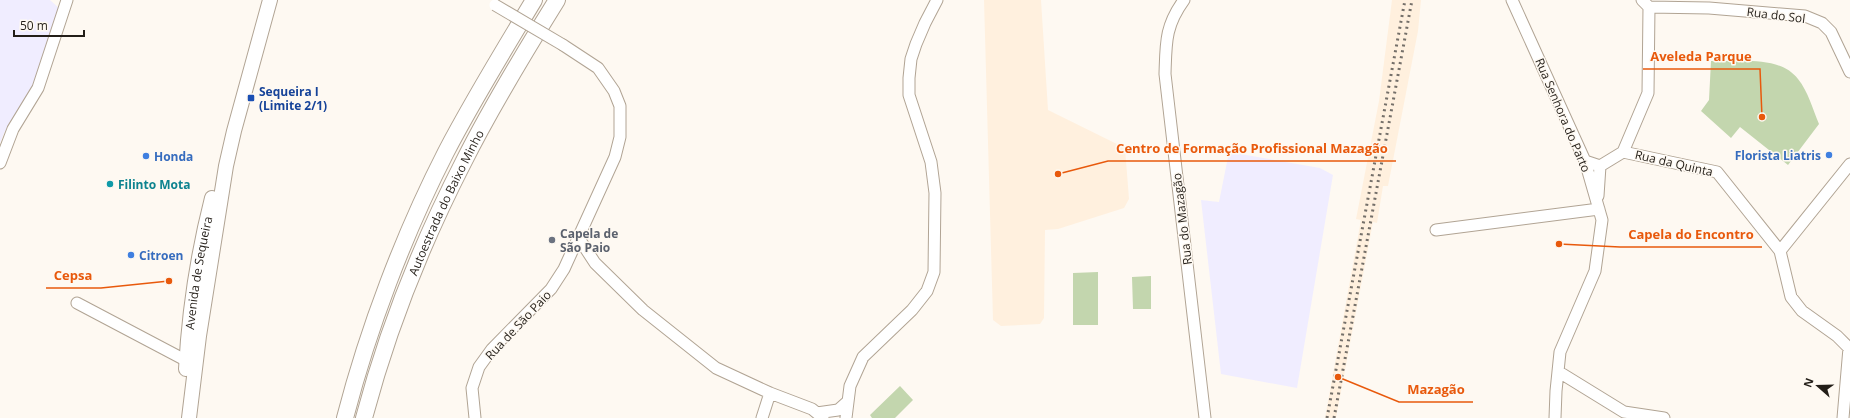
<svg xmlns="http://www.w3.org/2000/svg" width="1850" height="418" font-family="'Open Sans',sans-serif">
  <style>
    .built { fill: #fff0de }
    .industrial { fill: #f0edff }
    .green { fill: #c3d6ae }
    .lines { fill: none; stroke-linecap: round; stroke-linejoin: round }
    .minor-casing { stroke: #b1a494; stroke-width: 13 }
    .major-casing { stroke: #b1a494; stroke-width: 16 }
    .highway-casing { stroke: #b1a494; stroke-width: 18 }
    .minor { stroke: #fff; stroke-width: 11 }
    .major { stroke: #fff; stroke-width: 14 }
    .highway { stroke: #fff; stroke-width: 16 }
    .rail { stroke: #746f69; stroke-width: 3; stroke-dasharray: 2 4; stroke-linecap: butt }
    .minor-bridge-casing { stroke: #b1a494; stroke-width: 13; stroke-linecap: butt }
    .minor-bridge { stroke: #fff; stroke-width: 11 }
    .transit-dot { fill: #1a4fb4; stroke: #fef9f2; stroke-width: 1.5 }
    .shop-dot { fill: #3f7fe0; stroke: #fef9f2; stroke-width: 1.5 }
    .culture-dot { fill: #0f9aa8; stroke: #fef9f2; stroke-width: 1.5 }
    .worship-dot { fill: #6b7280; stroke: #fef9f2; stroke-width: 1.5 }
    .labels { text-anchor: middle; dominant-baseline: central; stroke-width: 3; stroke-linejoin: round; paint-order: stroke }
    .street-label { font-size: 12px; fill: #231e18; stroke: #fef9f2 }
    .transit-label { font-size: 12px; font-weight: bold; fill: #164399; stroke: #fef9f2; text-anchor: start }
    .shop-label { font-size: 12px; font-weight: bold; fill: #366cbe; stroke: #fef9f2; text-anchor: start }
    .culture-label { font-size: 12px; font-weight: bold; fill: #0d838f; stroke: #fef9f2; text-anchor: start }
    .worship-label { font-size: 12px; font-weight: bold; fill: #5b616d; stroke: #fef9f2; text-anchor: start }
    .leader { fill: none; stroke: #e8590c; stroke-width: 1.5 }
    .callout-dot { fill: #e8590c; stroke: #fef9f2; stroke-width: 1.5 }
    .callout-label { font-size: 13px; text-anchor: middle; font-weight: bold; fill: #e8590c; stroke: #fef9f2; stroke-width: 3; stroke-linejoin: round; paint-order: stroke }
  </style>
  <rect width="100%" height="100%" fill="#fef9f2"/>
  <path class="built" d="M984,0H1041L1048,110L1125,148L1129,199L1124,208L1058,229L1045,230L1044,318L1040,324L1001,326L993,320Z
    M1392,0H1421L1418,31L1388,186H1383L1377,223L1373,222L1336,418H1325L1361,220L1356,219L1379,101Z"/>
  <path class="industrial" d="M0,0H50L60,9L32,88L4,133L0,143Z
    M1229,152L1320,168L1333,175L1297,388L1221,374L1201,200L1219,202Z"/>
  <path class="green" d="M1711,61C1738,62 1780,55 1798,79C1808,91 1813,110 1819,124L1788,165L1740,127L1731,138L1701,111L1709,100Z
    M1098,272V325H1073V273Z
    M1151,276V309H1133L1132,277Z
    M900,386L913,400L895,418H872L870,415Z"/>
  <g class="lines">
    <g class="minor-casing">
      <path id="minor" d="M1184,0C1165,26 1166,43 1165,74L1205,418
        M1512,0L1585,161L1602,220L1595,271L1560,352L1556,391L1555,418
        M1649,7L1709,8L1805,16L1822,23L1831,32L1850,72
        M1623,152L1717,172L1780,251L1791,297L1802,311L1837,336L1849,348L1843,418
        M1585,161L1600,166L1623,152L1648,93L1649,7L1642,0
        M0,163L13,129L38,88L67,0
        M1598,196L1600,166
        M1436,230L1599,209
        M578,237L595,263L643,310L716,368L770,393L812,409L823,418
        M1780,251L1850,164
        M77,303L187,361
        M1559,372L1624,412L1664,418
        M817,413L838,410L847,402
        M475,418L472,388L479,367L492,349L551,289L564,269L615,157L620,137V106L614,91L598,68L563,45
        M762,418L770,393
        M846,418L850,386L863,357L912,310L927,291L934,272L935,193L931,162L909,95V78L911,59L916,44L925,23L937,0"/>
    </g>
    <g class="major-casing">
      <g id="major">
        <path id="s1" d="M186,369C189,312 198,253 212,198"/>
        <path d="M189,418L199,336L226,166L234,131L270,0"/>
      </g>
    </g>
    <g class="highway-casing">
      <g id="highway">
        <path d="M345,418C368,329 404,234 446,152C473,100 504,50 534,0"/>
        <path id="s2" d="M364,418C387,331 422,243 463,163C491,107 524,53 557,0"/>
      </g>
    </g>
    <use href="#minor" class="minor"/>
    <use href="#major" class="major"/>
    <use href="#highway" class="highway"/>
    <path class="rail" d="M1327,418L1405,0
      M1334,418L1412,0"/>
    <g class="minor-bridge-casing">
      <path id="minor-bridge" d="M495,5L563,45"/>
    </g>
    <use href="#minor-bridge" class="minor-bridge"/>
  </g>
  <rect class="transit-dot" x="247" y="94" width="8" height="8" rx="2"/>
  <g class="shop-dot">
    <circle cx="1829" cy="155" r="4"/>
    <circle cx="146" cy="156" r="4"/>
    <circle cx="131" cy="255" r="4"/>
  </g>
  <circle class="culture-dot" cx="110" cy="184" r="4"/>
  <circle class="worship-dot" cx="552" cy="240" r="4"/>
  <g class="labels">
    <g class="street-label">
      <text transform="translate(1776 15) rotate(7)">Rua do Sol</text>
      <text transform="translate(1563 115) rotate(67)">Rua Senhora do Parto</text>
      <text transform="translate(1674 163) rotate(13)">Rua da Quinta</text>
      <text stroke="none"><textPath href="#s2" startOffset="231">Autoestrada do Baixo Minho</textPath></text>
      <text transform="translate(1182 219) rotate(-97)">Rua do Mazagão</text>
      <text stroke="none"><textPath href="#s1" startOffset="97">Avenida de Sequeira</textPath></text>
      <text transform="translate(518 325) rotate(-47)">Rua de São Paio</text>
    </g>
    <g class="transit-label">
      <text x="259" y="91">Sequeira I<tspan x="259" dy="14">(Limite 2/1)</tspan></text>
    </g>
    <g class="shop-label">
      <text x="1821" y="155" text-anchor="end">Florista Liatris</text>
      <text x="154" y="156">Honda</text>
      <text x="139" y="255">Citroen</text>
    </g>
    <g class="culture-label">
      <text x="118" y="184">Filinto Mota</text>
    </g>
    <g class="worship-label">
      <text x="560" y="233">Capela de<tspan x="560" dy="14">São Paio</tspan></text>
    </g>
  </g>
  <path class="leader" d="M1762 117L1760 69H1643M1058 174L1108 161H1396M1559 244L1620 247H1762M169 281L101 288H46M1338 377L1399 402H1473"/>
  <g class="callout-dot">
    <circle cx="1762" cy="117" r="4"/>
    <circle cx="1058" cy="174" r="4"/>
    <circle cx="1559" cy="244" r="4"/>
    <circle cx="169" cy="281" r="4"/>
    <circle cx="1338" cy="377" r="4"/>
  </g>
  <g class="callout-label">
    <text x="1701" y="61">Aveleda Parque</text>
    <text x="1252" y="153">Centro de Formação Profissional Mazagão</text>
    <text x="1691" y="239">Capela do Encontro</text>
    <text x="73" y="280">Cepsa</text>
    <text x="1436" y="394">Mazagão</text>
  </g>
  <g transform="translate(1818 386) rotate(290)" stroke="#fef9f2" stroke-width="3" paint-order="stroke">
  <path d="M0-3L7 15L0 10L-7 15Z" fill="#231e18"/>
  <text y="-6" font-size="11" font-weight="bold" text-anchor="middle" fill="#231e18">N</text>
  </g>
  <path d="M14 30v6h70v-6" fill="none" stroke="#231e18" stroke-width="2"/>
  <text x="20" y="30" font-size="12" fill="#231e18" stroke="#fef9f2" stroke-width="3" paint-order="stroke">50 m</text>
</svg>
